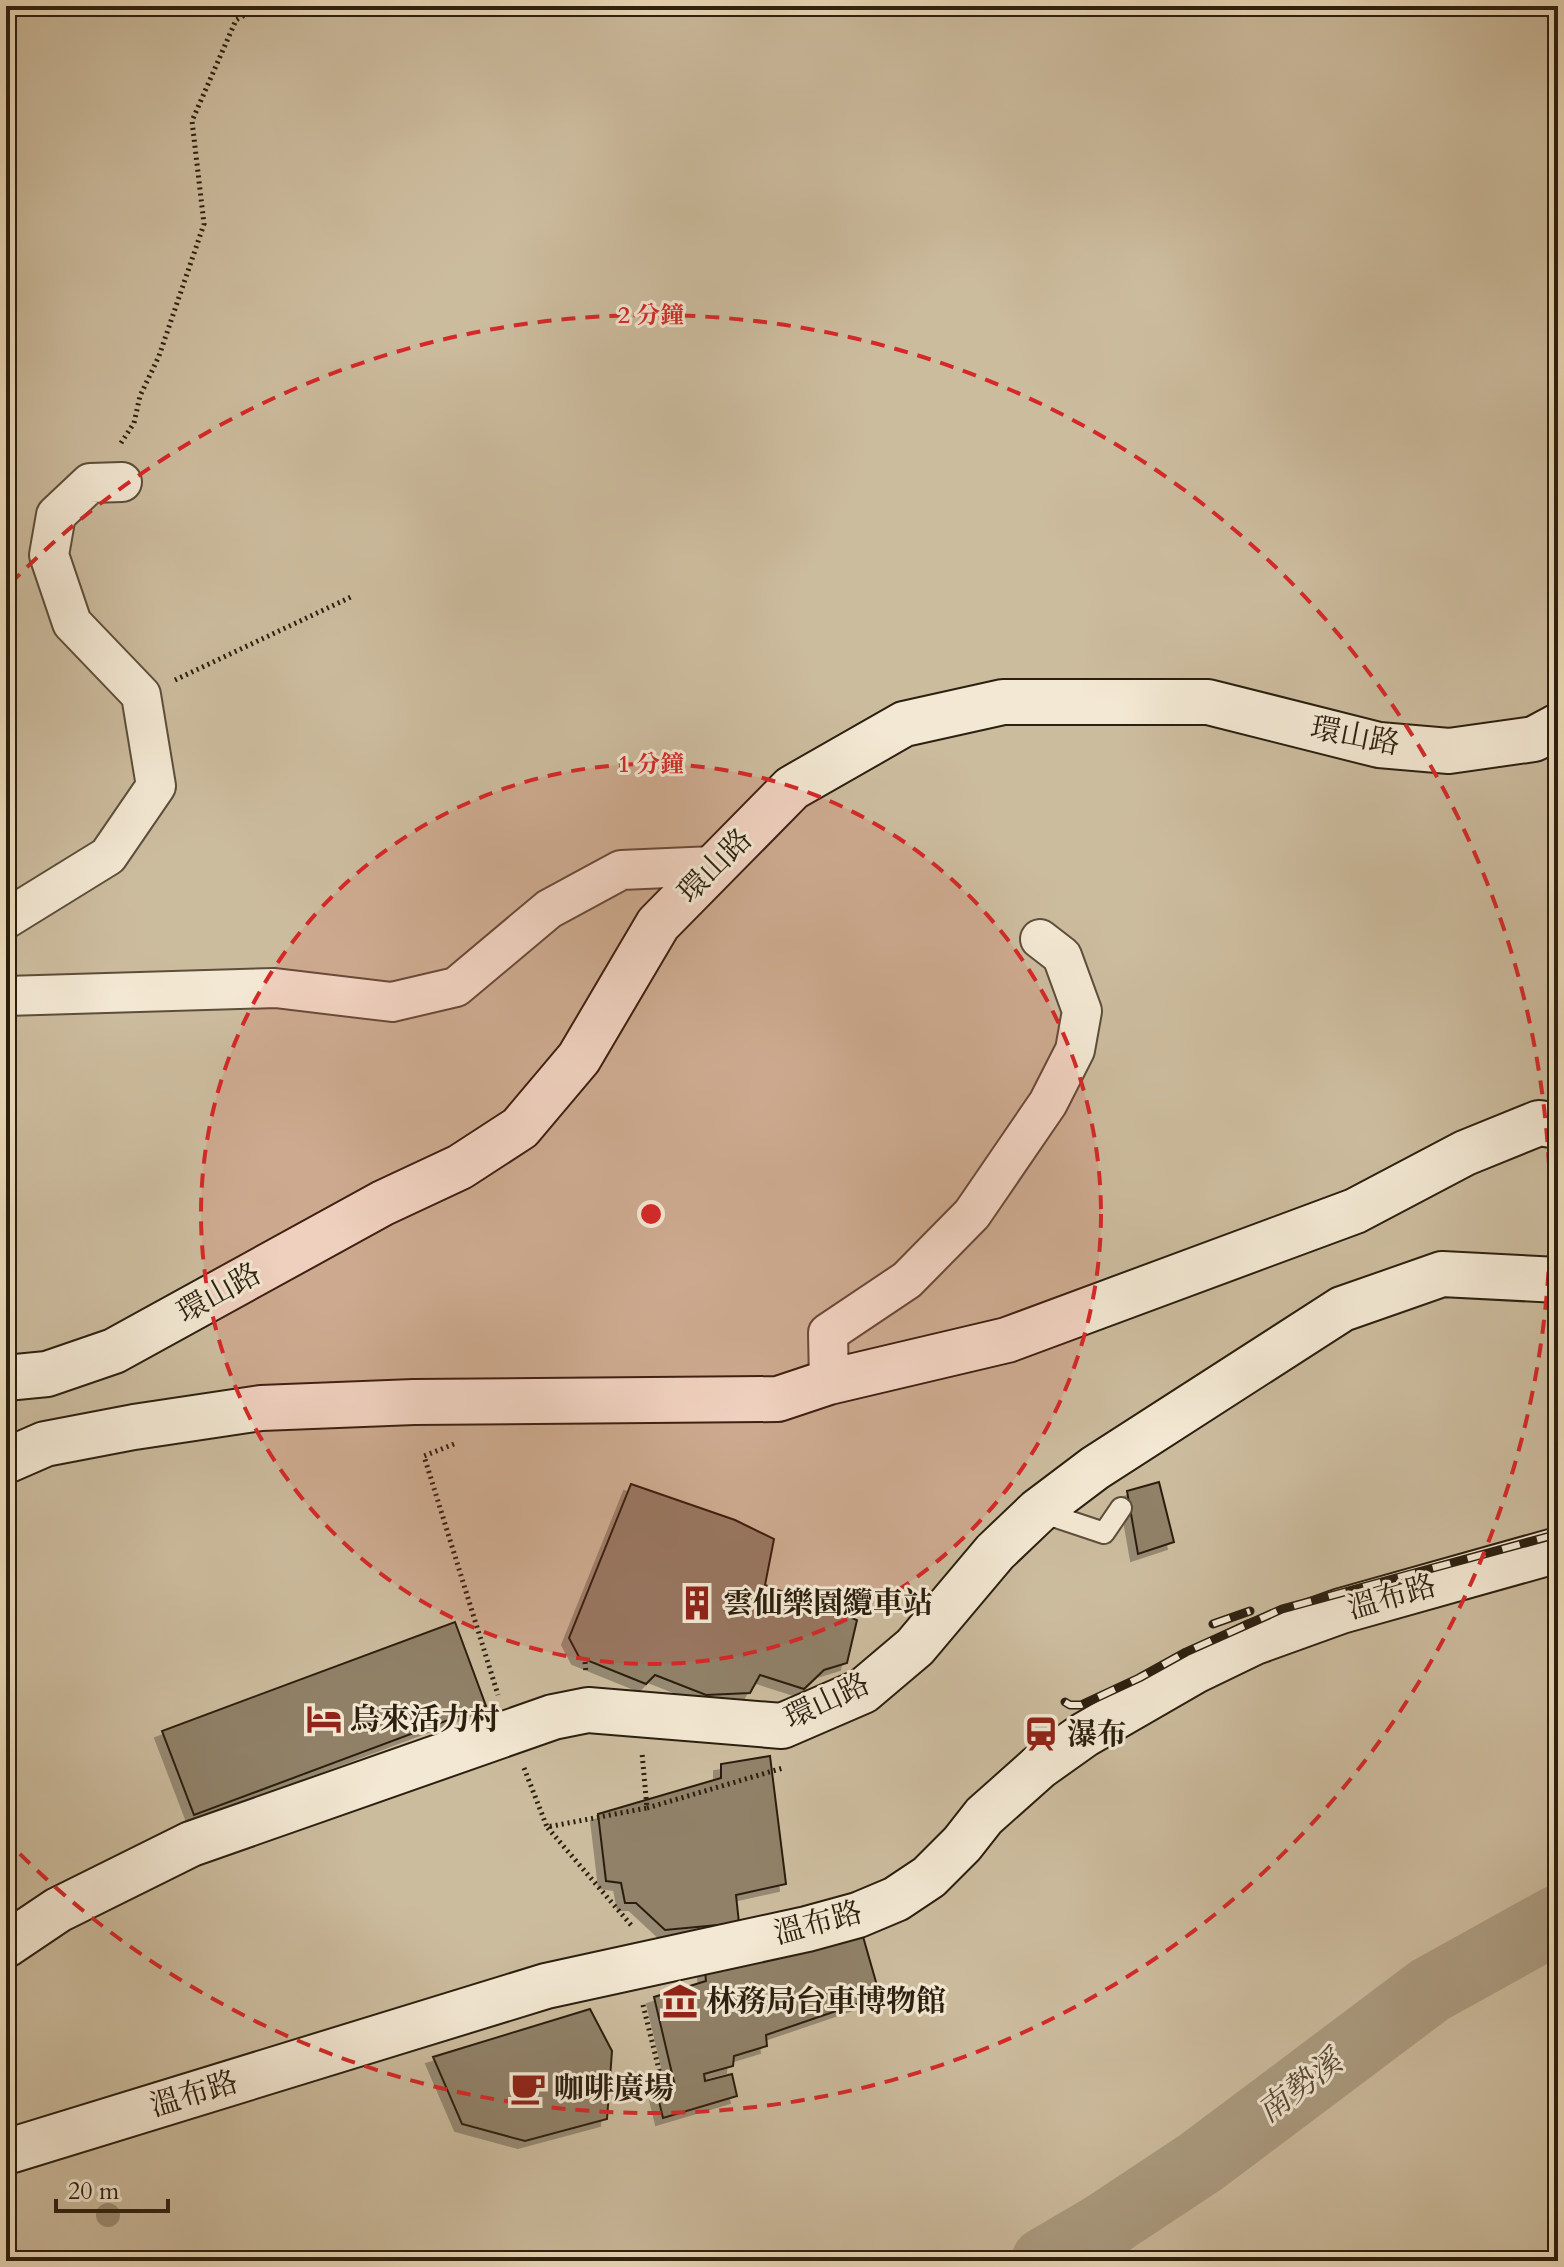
<svg xmlns="http://www.w3.org/2000/svg" width="1564" height="2267" font-family="Cardo,'Noto Serif TC',serif">
  <style>
    .green { fill: #ccbc9e; stroke: #7c6e56; stroke-width: 2 }
    .lines { fill: none; stroke-linecap: round; stroke-linejoin: round }
    .river { stroke: #ab9c81; stroke-width: 68 }
    .building { fill: #908168; stroke: #2b1f0f; stroke-width: 2; filter: url(#shadow) }
    .lane-casing { stroke: #5c4e3a; stroke-width: 24 }
    .street-casing { stroke: #5c4e3a; stroke-width: 42 }
    .secondary-casing { stroke: #2b1f0f; stroke-width: 48 }
    .path { stroke: #2b1f0f; stroke-width: 5; stroke-dasharray: 2 4; stroke-linecap: butt }
    .lane { stroke: #f3e8d3; stroke-width: 20 }
    .street { stroke: #f3e8d3; stroke-width: 38 }
    .secondary { stroke: #f3e8d3; stroke-width: 44 }
    .rail-casing { stroke: #2b1f0f; stroke-width: 9 }
    .rail { stroke: #f3e8d3; stroke-width: 6; stroke-dasharray: 18; stroke-linecap: butt }
    .tree { fill: #9d8e74 }
    .ring { fill: none; stroke: #d62828; stroke-width: 4; stroke-dasharray: 14 10 }
    .labels { text-anchor: middle; dominant-baseline: central; stroke-width: 6; stroke-linejoin: round; paint-order: stroke }
    .street-label { font-size: 30px; fill: #2b1f0f; stroke: #f3e8d3 }
    .poi-label { font-size: 30px; font-weight: bold; fill: #2b1f0f; stroke: #f3e8d3; text-anchor: start }
    .water-label { font-size: 32px; font-style: italic; fill: #584b37; stroke: #f3e8d3 }
    .centre { fill: #d62828; stroke: #f3e8d3; stroke-width: 4 }
    .ring-label { font-size: 24px; text-anchor: middle; font-weight: bold; fill: #d62828; stroke: #f3e8d3; stroke-width: 6; stroke-linejoin: round; paint-order: stroke }
  </style>
  <defs>
    <filter id="shadow"><feDropShadow dx="-7" dy="7" stdDeviation="0" flood-color="#0004"/></filter>
  </defs>
  <rect width="100%" height="100%" fill="#eddcbb"/>
  <filter id="stains"><feTurbulence type="fractalNoise" baseFrequency=".0025" numOctaves="4"/><feColorMatrix values="0 0 0 0 .2 0 0 0 0 .09 0 0 0 0 .02 0 0 0 .5 -.17"/></filter>
  <radialGradient id="worn" r=".72"><stop offset=".6" stop-color="#630" stop-opacity="0"/><stop offset="1" stop-color="#630" stop-opacity=".3"/></radialGradient>
  <path class="green" d="M6,6H1558V2261H6Z"/>
  <g class="lines">
    <path class="river" d="M1045,2261L1103,2227L1201,2162L1430,1990L1558,1919"/>
  </g>
  <path class="building" d="M1159,1482L1174,1542L1138,1554L1127,1491Z
    M631,1484L735,1520L774,1539L765,1585L857,1620L847,1663L824,1670L804,1689L760,1675L750,1693L706,1695L655,1675L646,1684L579,1657L569,1638Z
    M455,1622L486,1706L194,1815L162,1731Z
    M770,1756L786,1884L736,1895L739,1923L665,1930L636,1903H625L621,1883L606,1881L598,1814L721,1778V1764Z
    M860,1926L880,1996L766,2035L767,2046L734,2056L733,2066L704,2074L705,2081L732,2074L737,2096L663,2118L657,2093L675,2086L654,1997L706,1981L705,1971Z
    M590,2009L612,2051L607,2119L525,2141L462,2124L433,2057Z"/>
  <g class="lines">
    <g class="lane-casing">
      <path id="lane" d="M1038,1511L1104,1533L1121,1508"/>
    </g>
    <g class="street-casing">
      <path id="street" d="M6,919L108,856L156,786L141,695L72,623L49,555L56,515L90,483L122,482
        M6,996L275,988L392,1002L456,987L549,909L621,870L714,866
        M829,1382L828,1333L907,1280L972,1214L1048,1103L1075,1050L1082,1011L1062,956L1040,939"/>
    </g>
    <g class="secondary-casing">
      <path id="secondary" d="M6,1378L47,1374L114,1351L383,1203L460,1167L520,1128L579,1058L658,924L792,788L904,724L1003,702H1208L1379,745L1449,751L1534,739L1558,726
        M6,1461L45,1444L134,1427L261,1408L414,1402L778,1399L829,1382L1007,1340L1355,1211L1465,1153L1539,1123L1558,1126
        M6,1945L58,1910L191,1844L553,1717L588,1710L782,1726L863,1691L915,1647L995,1552L1038,1511L1095,1468L1342,1309L1442,1274L1558,1280
        M6,2152L546,1986L807,1929L858,1915L896,1899L929,1877L962,1844L984,1816L1039,1767L1084,1735L1195,1671L1255,1642L1341,1611L1558,1550"/>
    </g>
    <path class="path" d="M121,443L134,423L140,396L159,356L204,224L192,121L236,20L260,6
      M175,680L351,597
      M454,1444L424,1456L498,1695
      M585,1662L586,1673
      M524,1768L547,1827
      M647,1808L783,1768
      M631,1925L547,1827L647,1808L642,1753
      M643,2005L664,2090"/>
    <use href="#lane" class="lane"/>
    <use href="#street" class="street"/>
    <use href="#secondary" class="secondary"/>
    <g class="rail-casing">
      <path id="rail" d="M1213,1624L1250,1611
        M1065,1702L1070,1705H1081L1139,1678L1186,1652L1282,1609L1558,1534"/>
    </g>
    <use href="#rail" class="rail"/>
  </g>
  <circle class="tree" cx="108" cy="2215" r="12"/>
  <circle cx="651" cy="1214" r="450" fill="#d62828" fill-opacity=".12"/>
  <g class="ring">
    <circle cx="651" cy="1214" r="450"/>
    <path d="M10 584A899 899 0 1 1 10 1844"/>
  </g>
  <defs>
    <g id="building-bare" transform="scale(2.76)"><path d="M-4-6H4V6H1V3H-1V6H-4ZM-2.5-4.3h1.7v1.8h-1.7ZM.8-4.3h1.7v1.8H.8ZM-2.5-1h1.7V.8h-1.7ZM.8-1h1.7V.8H.8Z" fill="#8f2418" stroke="#f3e8d3" stroke-width="2.5" paint-order="stroke"/></g>
    <g id="hotel-bare" transform="scale(2.76)"><path d="M-6-4.5h1.5V1H6V5H4.5V3h-9V5H-6ZM-4 0a1.8 1.8 0 1 1 3.6 0ZM.5 0V-2.5h3Q6-2.5 6 0Z" fill="#8f2418" stroke="#f3e8d3" stroke-width="2.5" paint-order="stroke"/></g>
    <g id="station-bare" transform="scale(2.76)"><path d="M-3-6H3Q5-6 5-4V2Q5 4 3 4L4.5 6H3L1.5 4h-3L-3 6H-4.5L-3 4Q-5 4-5 2V-4Q-5-6-3-6ZM-3.5-4v3h7v-3ZM-3.5 1v1.5H-2V1ZM2 1v1.5H3.5V1Z" fill="#8f2418" stroke="#f3e8d3" stroke-width="2.5" paint-order="stroke"/></g>
    <g id="museum-bare" transform="scale(2.76)"><path d="M0-6L6-3V-2H-6V-3ZM-5-1h2V3h-2ZM-1-1h2V3h-2ZM3-1h2V3H3ZM-6 4H6V6H-6Z" fill="#8f2418" stroke="#f3e8d3" stroke-width="2.5" paint-order="stroke"/></g>
    <g id="cafe-bare" transform="scale(2.76)"><path d="M-5.5-4.5H6V0H3Q3 3.5 0 3.5H-2.5Q-5.5 3.5-5.5 0ZM3-3.2v2h1.7v-2ZM-6 4.5H4V6H-6Z" fill="#8f2418" stroke="#f3e8d3" stroke-width="2.5" paint-order="stroke"/></g>
  </defs>
  <g fill-rule="evenodd">
    <use href="#building-bare" x="697" y="1603"/>
    <use href="#hotel-bare" x="324" y="1719"/>
    <use href="#station-bare" x="1041" y="1734"/>
    <use href="#museum-bare" x="680" y="2001"/>
    <use href="#cafe-bare" x="528" y="2088"/>
  </g>
  <g class="labels">
    <g class="street-label">
      <text transform="translate(1355 736) rotate(11)">環山路</text>
      <text transform="translate(715 866) rotate(-45)">環山路</text>
      <text transform="translate(219 1293) rotate(-29)">環山路</text>
      <text transform="translate(1392 1597) rotate(-16)">溫布路</text>
      <text transform="translate(827 1701) rotate(-25)">環山路</text>
      <text transform="translate(818 1923) rotate(-15)">溫布路</text>
      <text transform="translate(194 2094) rotate(-17)">溫布路</text>
    </g>
    <g class="poi-label">
      <text x="723" y="1603">雲仙樂園纜車站</text>
      <text x="350" y="1719">烏來活力村</text>
      <text x="1067" y="1734">瀑布</text>
      <text x="706" y="2001">林務局台車博物館</text>
      <text x="554" y="2088">咖啡廣場</text>
    </g>
    <g class="water-label">
      <text transform="translate(1300 2087) rotate(-37)">南勢溪</text>
    </g>
  </g>
  <circle cx="651" cy="1214" r="12" class="centre"/>
  <g class="ring-label">
    <text x="651" y="323">2 分鐘</text>
    <text x="651" y="772">1 分鐘</text>
  </g>
  <rect width="1564" height="2267" fill="none" stroke="#eddcbb" stroke-width="32"/>
  <rect x="8" y="8" width="1548" height="2251" fill="none" stroke="#2b1f0f" stroke-width="4"/>
  <rect x="16" y="16" width="1532" height="2235" fill="none" stroke="#2b1f0f" stroke-width="2"/>
  <path d="M56 2199v12h112v-12" fill="none" stroke="#2b1f0f" stroke-width="4"/>
  <text x="68" y="2199" font-size="24" fill="#2b1f0f" stroke="#f3e8d3" stroke-width="6" paint-order="stroke">20 m</text>
  <rect width="100%" height="100%" filter="url(#stains)"/>
  <rect width="100%" height="100%" fill="url(#worn)"/>
</svg>
